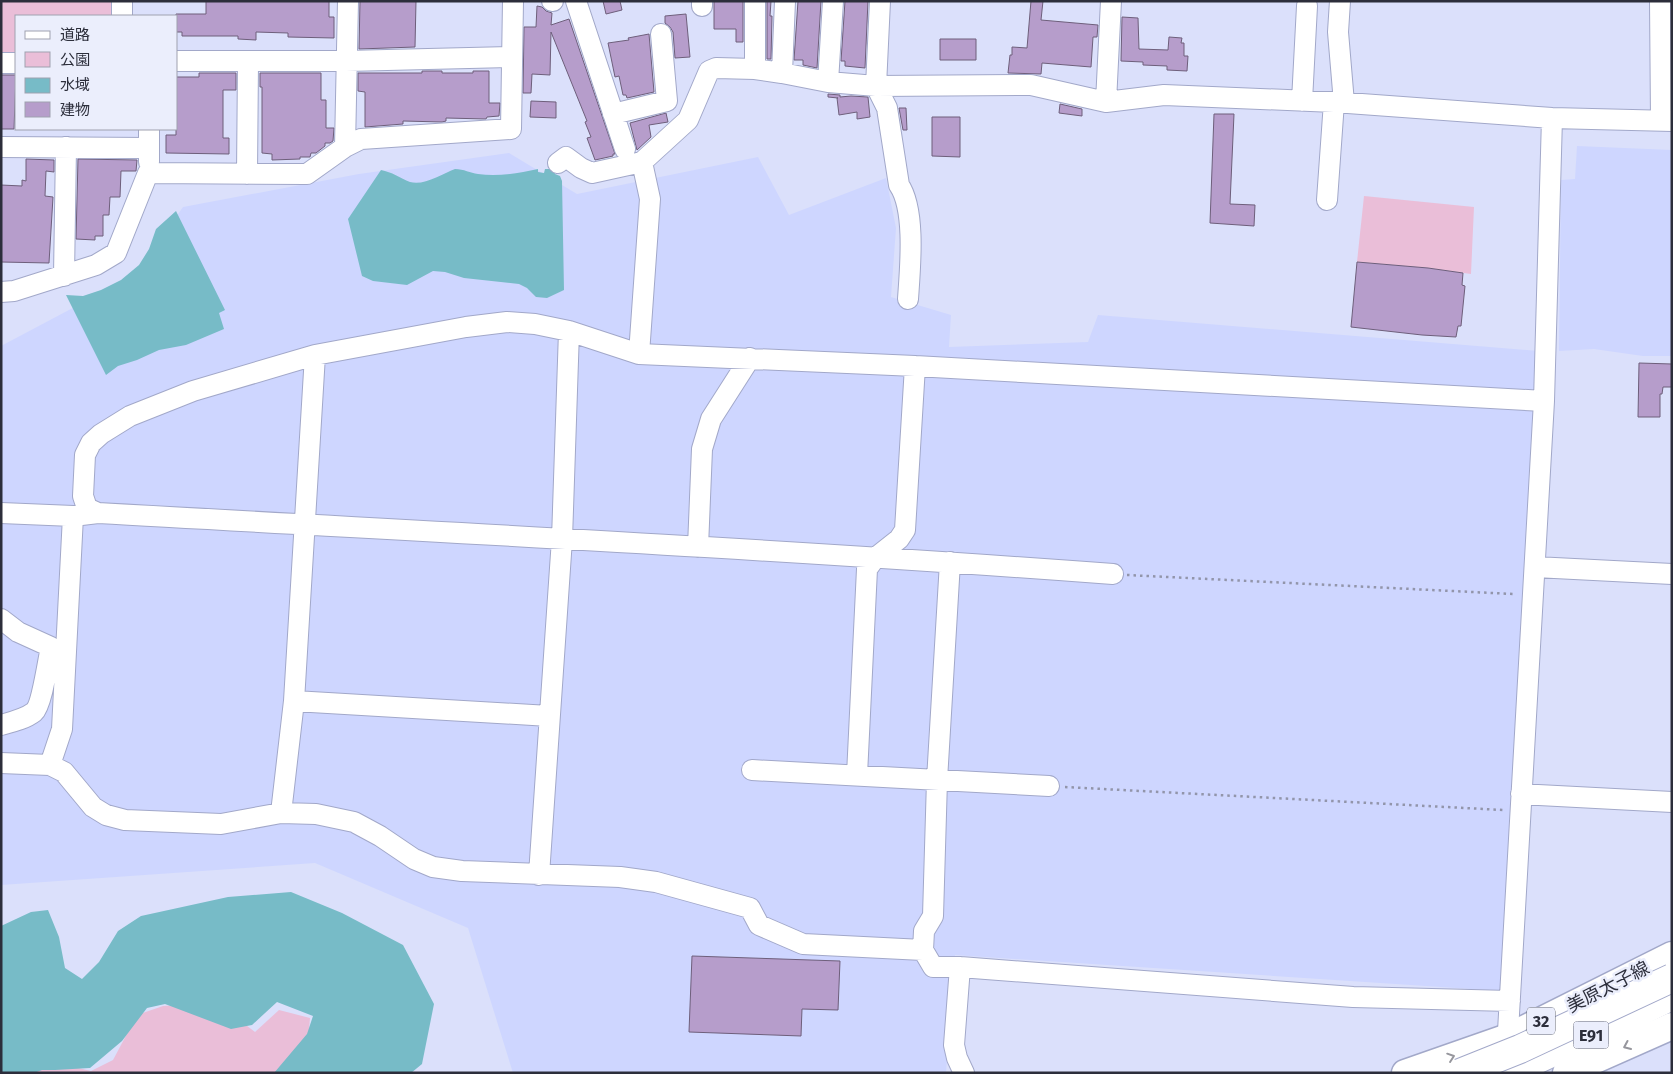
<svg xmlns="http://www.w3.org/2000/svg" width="1673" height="1074" font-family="'Fira Sans','Noto Sans JP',sans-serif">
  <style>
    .built { fill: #ced6ff }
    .green { fill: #eabed8 }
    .water { fill: #77bbc7 }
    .building { fill: #b69dcb; stroke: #6e5f7b }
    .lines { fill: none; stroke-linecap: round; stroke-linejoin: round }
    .minor-casing { stroke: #a2a8c9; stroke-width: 22 }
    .major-casing { stroke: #a2a8c9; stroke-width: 29 }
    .highway-casing { stroke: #a2a8c9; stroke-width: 30 }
    .path { stroke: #9295aa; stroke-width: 2.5; stroke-dasharray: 2.5 4; stroke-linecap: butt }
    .minor { stroke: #fff; stroke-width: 20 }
    .major { stroke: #fff; stroke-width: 26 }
    .highway { stroke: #fff; stroke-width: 28 }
    .highway-bridge-casing { stroke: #a2a8c9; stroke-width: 30; stroke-linecap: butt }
    .highway-bridge { stroke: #fff; stroke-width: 28 }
    .oneway { stroke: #96969d }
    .labels { text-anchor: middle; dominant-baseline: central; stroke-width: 5; stroke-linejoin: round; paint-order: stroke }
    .shield { fill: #ebeefc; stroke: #656875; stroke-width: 1 }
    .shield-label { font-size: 16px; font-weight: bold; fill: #2c2e3b }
    .street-label { font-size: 18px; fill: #2c2e3b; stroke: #ebeefc }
  </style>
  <rect width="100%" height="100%" fill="#dbe0fb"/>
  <path class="built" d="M1577,146L1672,150V356H1643L1594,349L1559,351L1561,180L1575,179Z
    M509,153L577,194L758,157L789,215L886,178L896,228L891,297L951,315L949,347L1088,342L1098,315L1539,351L1502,991L955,955L946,1073H513L468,928L315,863L1,885V346L135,275L183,207L359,174Z"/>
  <path class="green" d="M1,1H119V16H16V59H1Z
    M1364,196L1474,207L1471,274L1428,268L1357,262Z
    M217,1003L255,1032L279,1010L310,1018L307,1052L288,1073H16L53,1062L91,1071L113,1060L137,1015L163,1006Z"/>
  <path class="water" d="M455,169C464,169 470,173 478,174C498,177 519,173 538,169V172L544,173L545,169H554L555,174L560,176L562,181L564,290L547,298L536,297L527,288L519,284L464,278L445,272L433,271L407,285L373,281L362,276L348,219L381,170C392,172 400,178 410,182C424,186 442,174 455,169Z
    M176,211L225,310L219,313L224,329L186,345L159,350L137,360L118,366L106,375L66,295L83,296L101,290L121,280L139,265L149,249L156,229Z
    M291,892L342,913L403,945L434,1004L422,1064L411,1073H274L307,1034L313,1016L277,1002L252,1025L231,1029L165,1004L147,1008L122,1041L90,1068L55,1070H42L34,1073H1V926L31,912L48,910L59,937L65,968L82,979L99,962L118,931L141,916L228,897Z"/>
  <path class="building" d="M206,1H329V17H334V38L288,37V33L256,32V40L238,39V36H182V32H176V14H206Z
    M360,1H416L415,47L359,49Z
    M603,1H620L622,10L606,14Z
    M714,1H743V42H736V29H714Z
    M767,1H771L770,16H772L771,59H767Z
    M798,1H821L817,68L803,65V60H794Z
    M845,1H868L865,68L845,66V61H841Z
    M1031,1H1043L1041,20L1098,25L1097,37H1093L1091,67L1042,63L1041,74L1008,73L1010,55H1012V47L1027,48Z
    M537,6L542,7L546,11L552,13L551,25L569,19L615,154H613V156L595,160L587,138L591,137L585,122L587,121L551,32L550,75L532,74L531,93H523L524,27H536Z
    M686,14L690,57L675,58L673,32L670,27L665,23V16Z
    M1122,17L1138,18L1139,49L1168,50L1169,37L1182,38L1181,43H1184V56H1188L1187,71L1167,70V66L1143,65V62L1121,61Z
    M649,34L654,92L627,98L626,95H623L619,76L615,77L608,43L629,40L628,38Z
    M940,39H976V60H940Z
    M422,71H442V73H473V71H489V103H500L499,116L487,117L486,119L446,118V121L442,122L403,121V124L365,127V92L358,91V73H422Z
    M199,73H236V90H223V138H229V154L166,153V135H176V77H199Z
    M260,73H321V100H326V128H334L333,141L330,143H325V146L316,153H311L310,157H300V159L272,160V154L262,153V87H260Z
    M1,75H16L14,129H1Z
    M828,94L840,95V97L851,96L868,97L870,117L857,119V112L839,115L837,98H838L828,97Z
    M531,101L556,102V118L530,117Z
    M1060,104L1082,109V116L1059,113Z
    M899,108H906L907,130H903Z
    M666,113L668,122L649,125L651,137L637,150L630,123Z
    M1214,114H1234L1230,204L1255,205L1254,226L1210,223Z
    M932,117H960V157L932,156Z
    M26,159L54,160V172L46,171L45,196L53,197L49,263L1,262V185L22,186V180L26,181Z
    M78,159L137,160L136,171H121L120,197H110L109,215H103V236H95V240L76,239Z
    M1357,262L1428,268L1463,273L1462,285L1465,286L1461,326H1458L1456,337L1422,335L1351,327Z
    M1639,363L1672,364V387H1663L1662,394H1660V417H1638Z
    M692,956L840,961L838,1010L802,1009L801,1036L689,1032Z"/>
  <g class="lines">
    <g class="minor-casing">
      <path id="minor" d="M552,1H553
        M576,1L625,149
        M702,1V6
        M880,1L876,86L887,108L899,185C916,210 910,269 908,299
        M1340,1L1338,32L1344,103
        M1660,1L1661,120
        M122,16V1
        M176,61H346L512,57
        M1,63H16
        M755,69V1
        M782,73L785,1
        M828,82L833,1
        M1302,101L1307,6
        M1106,102L1111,1
        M613,114L667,101L661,34
        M1,147L149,148
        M345,147L348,1
        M149,162V129
        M558,163L566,157L581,168L592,173L642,162L688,120L709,71L716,68L755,69L782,73L828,82L876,86L1031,85L1106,102L1164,95L1334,102L1552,118L1672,121
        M247,174L248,62
        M1327,200L1334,102
        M64,276L66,147
        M1,292L14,291L96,265L116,253L148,173L307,174L345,147L361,139L511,129L513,1
        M639,354L650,199L642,162
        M1,513L73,516L98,513C437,532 775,549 1113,574
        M98,513L87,508L83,496L85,455L91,443L101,434L130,416L193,391L315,355L466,327L507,322L535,324L569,331L639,354L915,366L1544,401
        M698,547L702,449L711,419L750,358
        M950,562L937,780L933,916L924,931L923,950L933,967H960L1353,997L1510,1001
        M1535,567L1672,574
        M1,619L18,632L51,647C48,660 42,705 34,712C25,719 12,722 1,725
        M294,701L549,716
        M1,763L50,765L64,772L93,807L106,815L125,820L221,824L281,813L316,814L354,822L380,836L414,859L433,867L462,871L620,877L656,882L750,908L759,925L803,944L923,950
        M50,765L62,729L73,516
        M752,770L1049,786
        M857,775L867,569L875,558L899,539L905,530L915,366
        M1521,794L1672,802
        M281,813L294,701L315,355
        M539,875L562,539L569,331
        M960,967L954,1045L957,1058L964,1073
        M1507,1049L1544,401L1552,118"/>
    </g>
    <g class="major-casing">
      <path id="major" d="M1405,1073L1508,1037L1672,955
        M1566,1073L1672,1026"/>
    </g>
    <g class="highway-casing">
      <path id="highway" d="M1508,1073L1635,1014L1672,996"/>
    </g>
    <path class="path" d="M1127,575L1513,594
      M1065,787L1503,810"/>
    <use href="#minor" class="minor"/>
    <use href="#major" class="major"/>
    <use href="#highway" class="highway"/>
    <g class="highway-bridge-casing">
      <path id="highway-bridge" d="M1460,1073L1520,1049L1672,978"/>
    </g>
    <use href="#highway-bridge" class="highway-bridge"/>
  </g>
  <defs><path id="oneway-chevron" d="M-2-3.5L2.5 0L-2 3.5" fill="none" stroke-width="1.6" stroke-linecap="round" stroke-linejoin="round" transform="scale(1.25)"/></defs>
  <g class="oneway">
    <use href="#oneway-chevron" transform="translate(1627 1046) rotate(156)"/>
    <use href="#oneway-chevron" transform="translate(1451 1057) rotate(-19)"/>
  </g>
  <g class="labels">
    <g class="shield">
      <rect x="1527" y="1007.5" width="28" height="27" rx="4"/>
      <rect x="1573.5" y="1021.5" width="35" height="27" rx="4"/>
    </g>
    <g class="shield-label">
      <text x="1541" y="1021">32</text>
      <text x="1591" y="1035">E91</text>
    </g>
    <g class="street-label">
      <text transform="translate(1608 987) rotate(-27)">美原太子線</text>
    </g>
  </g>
  <rect width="1673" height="1074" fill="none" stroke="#2c2e3b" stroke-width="5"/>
  <rect x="15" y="15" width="162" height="115" fill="#ebeefc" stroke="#9fa1af"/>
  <rect x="25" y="31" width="25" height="8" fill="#ffffff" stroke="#9fa1af"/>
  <text x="60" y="40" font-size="15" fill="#2c2e3b">道路</text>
  <rect x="25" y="52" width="25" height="15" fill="#eabed8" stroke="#9fa1af"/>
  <text x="60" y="65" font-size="15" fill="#2c2e3b">公園</text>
  <rect x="25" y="78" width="25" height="15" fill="#77bbc7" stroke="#9fa1af"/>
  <text x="60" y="90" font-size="15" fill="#2c2e3b">水域</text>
  <rect x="25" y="102" width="25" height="15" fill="#b69dcb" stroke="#9fa1af"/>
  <text x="60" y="115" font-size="15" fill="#2c2e3b">建物</text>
</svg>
